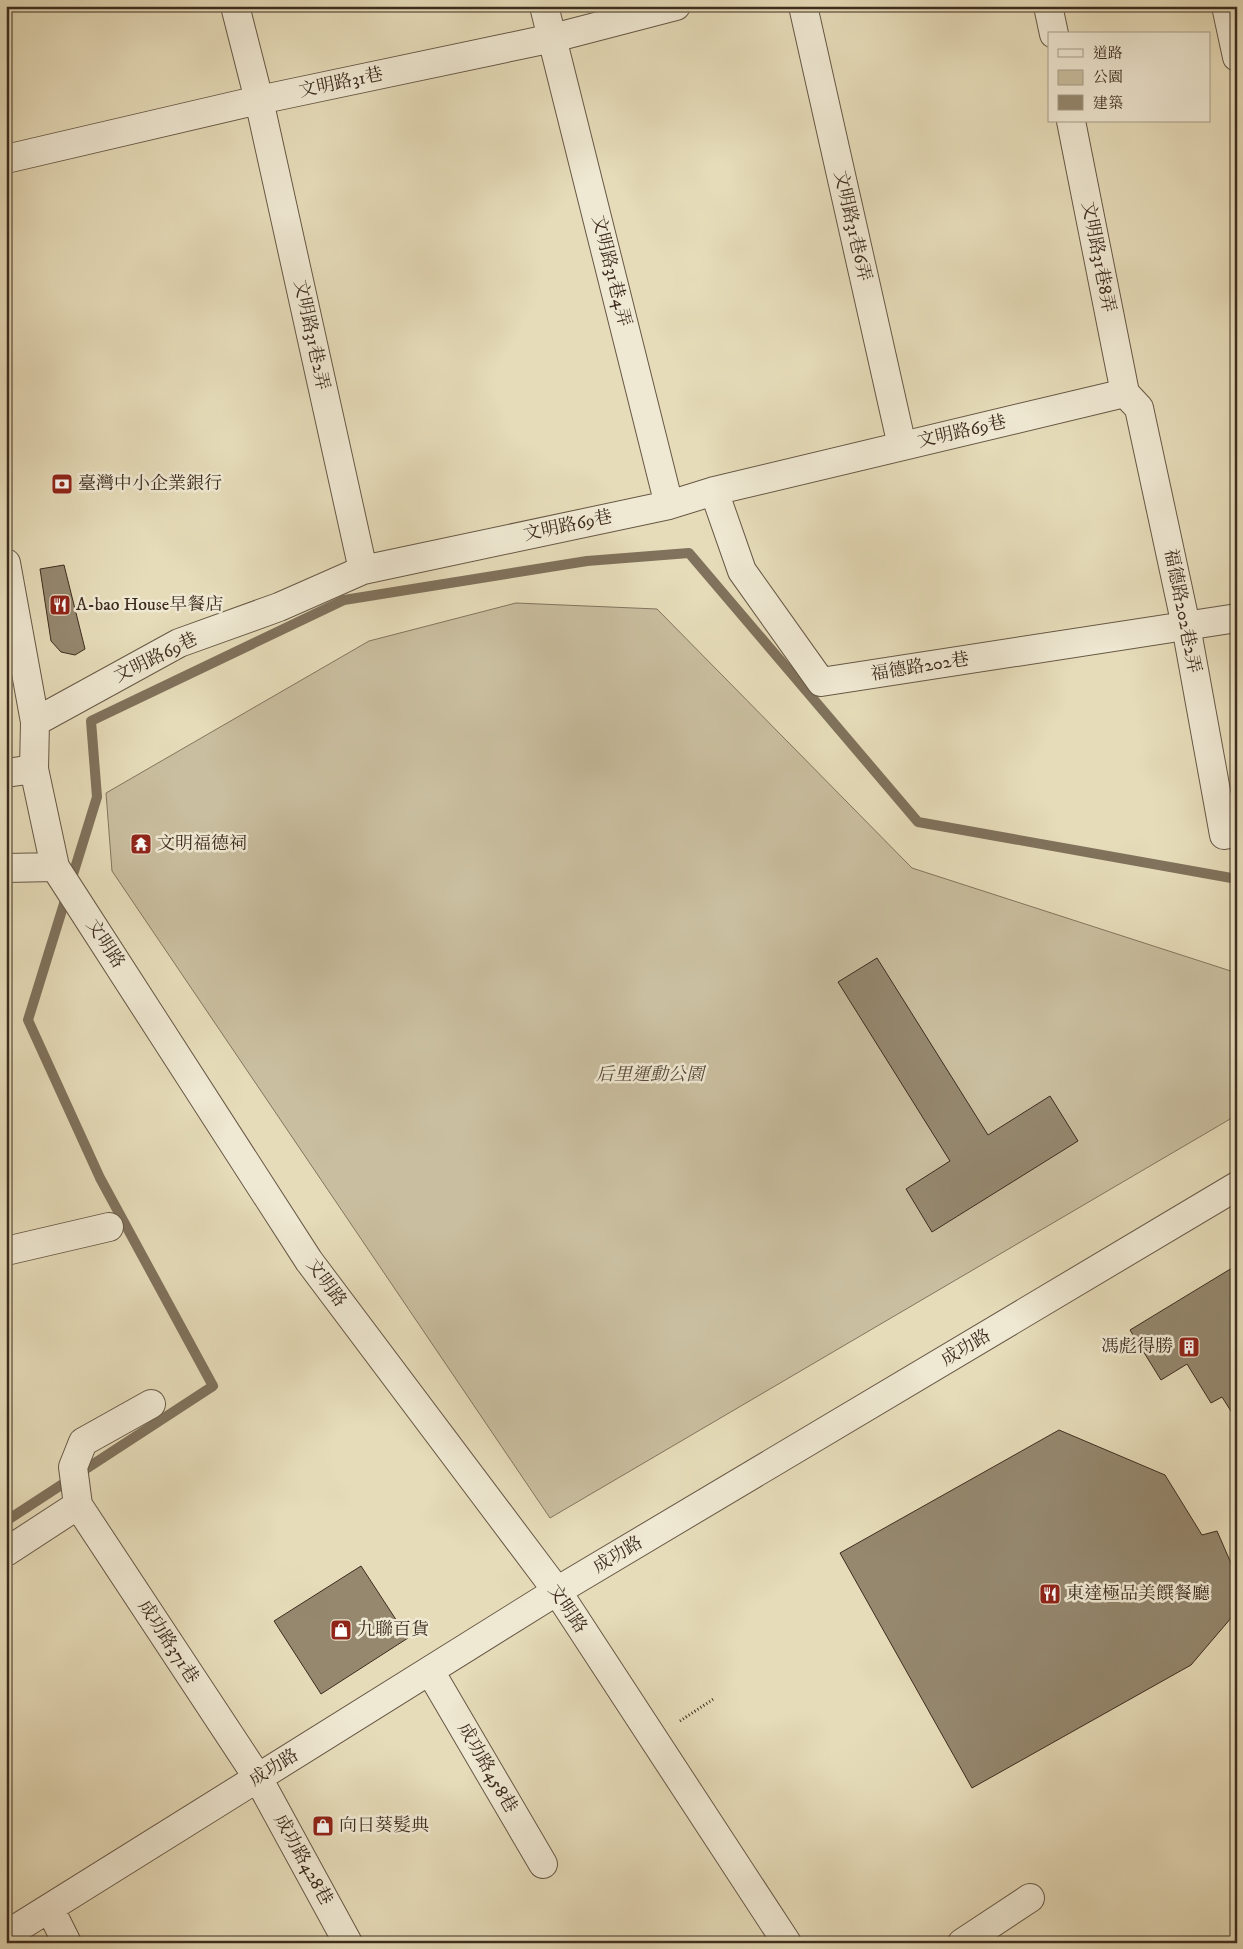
<svg xmlns="http://www.w3.org/2000/svg" width="1243" height="1949" font-family="'IM FELL DW Pica','Noto Serif TC',serif">
  <style>
    .green { fill: #c9be9f; stroke: #83755f }
    .lines { fill: none; stroke-linecap: round; stroke-linejoin: round }
    .stream { stroke: #80725c; stroke-width: 10 }
    .building { fill: #95886f; stroke: #3d2c1f }
    .minor-casing { stroke: #675846; stroke-width: 30 }
    .path { stroke: #3d2c1f; stroke-width: 3; stroke-dasharray: 1 2.5; stroke-linecap: butt }
    .minor { stroke: #efe8d2; stroke-width: 28 }
    .labels { text-anchor: middle; dominant-baseline: central; stroke-width: 5; stroke-linejoin: round; paint-order: stroke }
    .street-label { font-size: 18px; fill: #3d2c1f; stroke: #efe8d2 }
    .poi-label { font-size: 18px; fill: #3d2c1f; stroke: #efe8d2; text-anchor: start }
    .park-label { font-size: 18px; font-style: italic; fill: #594939; stroke: #efe8d2 }
  </style>
  <rect width="100%" height="100%" fill="#e6dcb9"/>
  <filter id="stains"><feTurbulence type="fractalNoise" baseFrequency=".004" numOctaves="4"/><feColorMatrix values="0 0 0 0 .2 0 0 0 0 .09 0 0 0 0 .02 0 0 0 .5 -.17"/></filter>
  <radialGradient id="worn" r=".72"><stop offset=".6" stop-color="#630" stop-opacity="0"/><stop offset="1" stop-color="#630" stop-opacity=".3"/></radialGradient>
  <path class="green" d="M516,603L657,609L912,868L1237,973V1115L550,1518L112,871L106,793L369,641Z"/>
  <g class="lines">
    <path class="stream" d="M6,1521L213,1386L100,1178L28,1020L97,797L91,721L344,600L587,561L689,553L918,822L1237,879"/>
  </g>
  <path class="building" d="M64,565L85,649L75,655L61,652L51,641L40,569Z
    M877,958L988,1135L1050,1096L1078,1141L932,1232L906,1189L950,1161L838,982Z
    M1237,1265V1419H1236L1222,1397L1211,1403L1187,1364L1161,1380L1130,1330Z
    M1059,1430L1165,1475L1202,1535L1217,1531L1237,1577V1611L1191,1665L972,1788L840,1553Z
    M361,1566L408,1638L321,1694L274,1621Z"/>
  <g class="lines">
    <g class="minor-casing">
      <path id="minor" d="M235,6L259,100L363,570
        M544,6L669,505
        M803,6L902,446
        M1048,6L1054,34
        M1226,6L1237,57
        M1071,121L1125,393
        M6,159L259,100L553,38L676,6
        M1125,393L1139,408L1186,626L1224,835L1237,833
        M714,491L742,571L821,682L1237,618
        M6,563L35,722L34,769L55,867L309,1261L557,1591L787,1943
        M35,722L179,643L279,607L363,570L669,505L714,491L1125,393
        M6,773L34,769
        M6,868L55,867
        M6,1251L109,1227
        M151,1404L83,1442L73,1467L78,1505L258,1778L348,1943
        M6,1552L78,1505
        M430,1671L543,1864
        M50,1909L67,1943
        M6,1935L557,1591L1237,1186
        M962,1943L1030,1898"/>
    </g>
    <path class="path" d="M680,1721L715,1698"/>
    <use href="#minor" class="minor"/>
  </g>
  <defs>
    <g id="bank-square" transform="scale(1.125)"><rect x="-9" y="-9" width="18" height="18" rx="4" fill="#8f2418" stroke="#efe8d2"/><path d="M-6-4H6V4H-6ZM0-2.3a2.3 2.3 0 1 0 0 4.6a2.3 2.3 0 1 0 0-4.6Z" fill="#fff"/></g>
    <g id="restaurant-square" transform="scale(1.125)"><rect x="-9" y="-9" width="18" height="18" rx="4" fill="#8f2418" stroke="#efe8d2"/><path d="M-5-6h1v4h1v-4h1v4h1v-4h1v5L-1.5 .5V6h-2V.5L-5-1ZM5-6V6H3V1.5H1.5Q1.5-4 5-6Z" fill="#fff"/></g>
    <g id="temple-square" transform="scale(1.125)"><rect x="-9" y="-9" width="18" height="18" rx="4" fill="#8f2418" stroke="#efe8d2"/><path d="M0-6L5-2H3V0L6.5 2.5H4V6H1.5V3h-3V6H-4V2.5H-6.5L-3 0V-2H-5Z" fill="#fff"/></g>
    <g id="building-square" transform="scale(1.125)"><rect x="-9" y="-9" width="18" height="18" rx="4" fill="#8f2418" stroke="#efe8d2"/><path d="M-4-6H4V6H1V3H-1V6H-4ZM-2.5-4.3h1.7v1.8h-1.7ZM.8-4.3h1.7v1.8H.8ZM-2.5-1h1.7V.8h-1.7ZM.8-1h1.7V.8H.8Z" fill="#fff"/></g>
    <g id="shop-square" transform="scale(1.125)"><rect x="-9" y="-9" width="18" height="18" rx="4" fill="#8f2418" stroke="#efe8d2"/><path d="M-5-2.5h2.3a2.7 3.5 0 0 1 5.4 0H5L5.5 6h-11ZM-1.5-2.5h3a1.5 2.3 0 0 0-3 0Z" fill="#fff"/></g>
  </defs>
  <g fill-rule="evenodd">
    <use href="#bank-square" x="62" y="484"/>
    <use href="#restaurant-square" x="60" y="605"/>
    <use href="#temple-square" x="141" y="844"/>
    <use href="#building-square" x="1189" y="1347"/>
    <use href="#restaurant-square" x="1050" y="1594"/>
    <use href="#shop-square" x="341" y="1630"/>
    <use href="#shop-square" x="323" y="1826"/>
  </g>
  <g class="labels">
    <g class="street-label">
      <text transform="translate(341 83) rotate(-12)">文明路31巷</text>
      <text transform="translate(852 226) rotate(77)">文明路31巷6弄</text>
      <text transform="translate(1098 257) rotate(79)">文明路31巷8弄</text>
      <text transform="translate(611 271) rotate(76)">文明路31巷4弄</text>
      <text transform="translate(311 335) rotate(78)">文明路31巷2弄</text>
      <text transform="translate(962 432) rotate(-13)">文明路69巷</text>
      <text transform="translate(568 526) rotate(-12)">文明路69巷</text>
      <text transform="translate(1182 611) rotate(79)">福德路202巷2弄</text>
      <text transform="translate(156 658) rotate(-26)">文明路69巷</text>
      <text transform="translate(920 667) rotate(-9)">福德路202巷</text>
      <text transform="translate(105 944) rotate(57)">文明路</text>
      <text transform="translate(326 1283) rotate(54)">文明路</text>
      <text transform="translate(966 1348) rotate(-31)">成功路</text>
      <text transform="translate(618 1555) rotate(-31)">成功路</text>
      <text transform="translate(567 1609) rotate(56)">文明路</text>
      <text transform="translate(168 1642) rotate(57)">成功路371巷</text>
      <text transform="translate(274 1768) rotate(-32)">成功路</text>
      <text transform="translate(487 1768) rotate(60)">成功路458巷</text>
      <text transform="translate(303 1860) rotate(61)">成功路428巷</text>
    </g>
    <g class="poi-label">
      <text x="78" y="484">臺灣中小企業銀行</text>
      <text x="76" y="605">A-bao House早餐店</text>
      <text x="157" y="844">文明福德祠</text>
      <text x="1173" y="1347" text-anchor="end">馮彪得勝</text>
      <text x="1066" y="1594">東達極品美饌餐廳</text>
      <text x="357" y="1630">九聯百貨</text>
      <text x="339" y="1826">向日葵髮典</text>
    </g>
    <g class="park-label">
      <text x="650" y="1075">后里運動公園</text>
    </g>
  </g>
  <rect width="1243" height="1949" fill="none" stroke="#e6dcb9" stroke-width="25"/>
  <rect x="8" y="8" width="1228" height="1934" fill="none" stroke="#3d2c1f" stroke-width="2.5"/>
  <rect x="12" y="12" width="1218" height="1924" fill="none" stroke="#3d2c1f"/>
  <rect x="1048" y="32" width="162" height="90" fill="#efe8d2" stroke="#a89d8a"/>
  <rect x="1058" y="49" width="25" height="8" fill="#efe8d2" stroke="#a89d8a"/>
  <text x="1093" y="58" font-size="15" fill="#3d2c1f">道路</text>
  <rect x="1058" y="70" width="25" height="15" fill="#c9be9f" stroke="#a89d8a"/>
  <text x="1093" y="82" font-size="15" fill="#3d2c1f">公園</text>
  <rect x="1058" y="95" width="25" height="15" fill="#95886f" stroke="#a89d8a"/>
  <text x="1093" y="108" font-size="15" fill="#3d2c1f">建築</text>
  <rect width="100%" height="100%" filter="url(#stains)"/>
  <rect width="100%" height="100%" fill="url(#worn)"/>
</svg>
